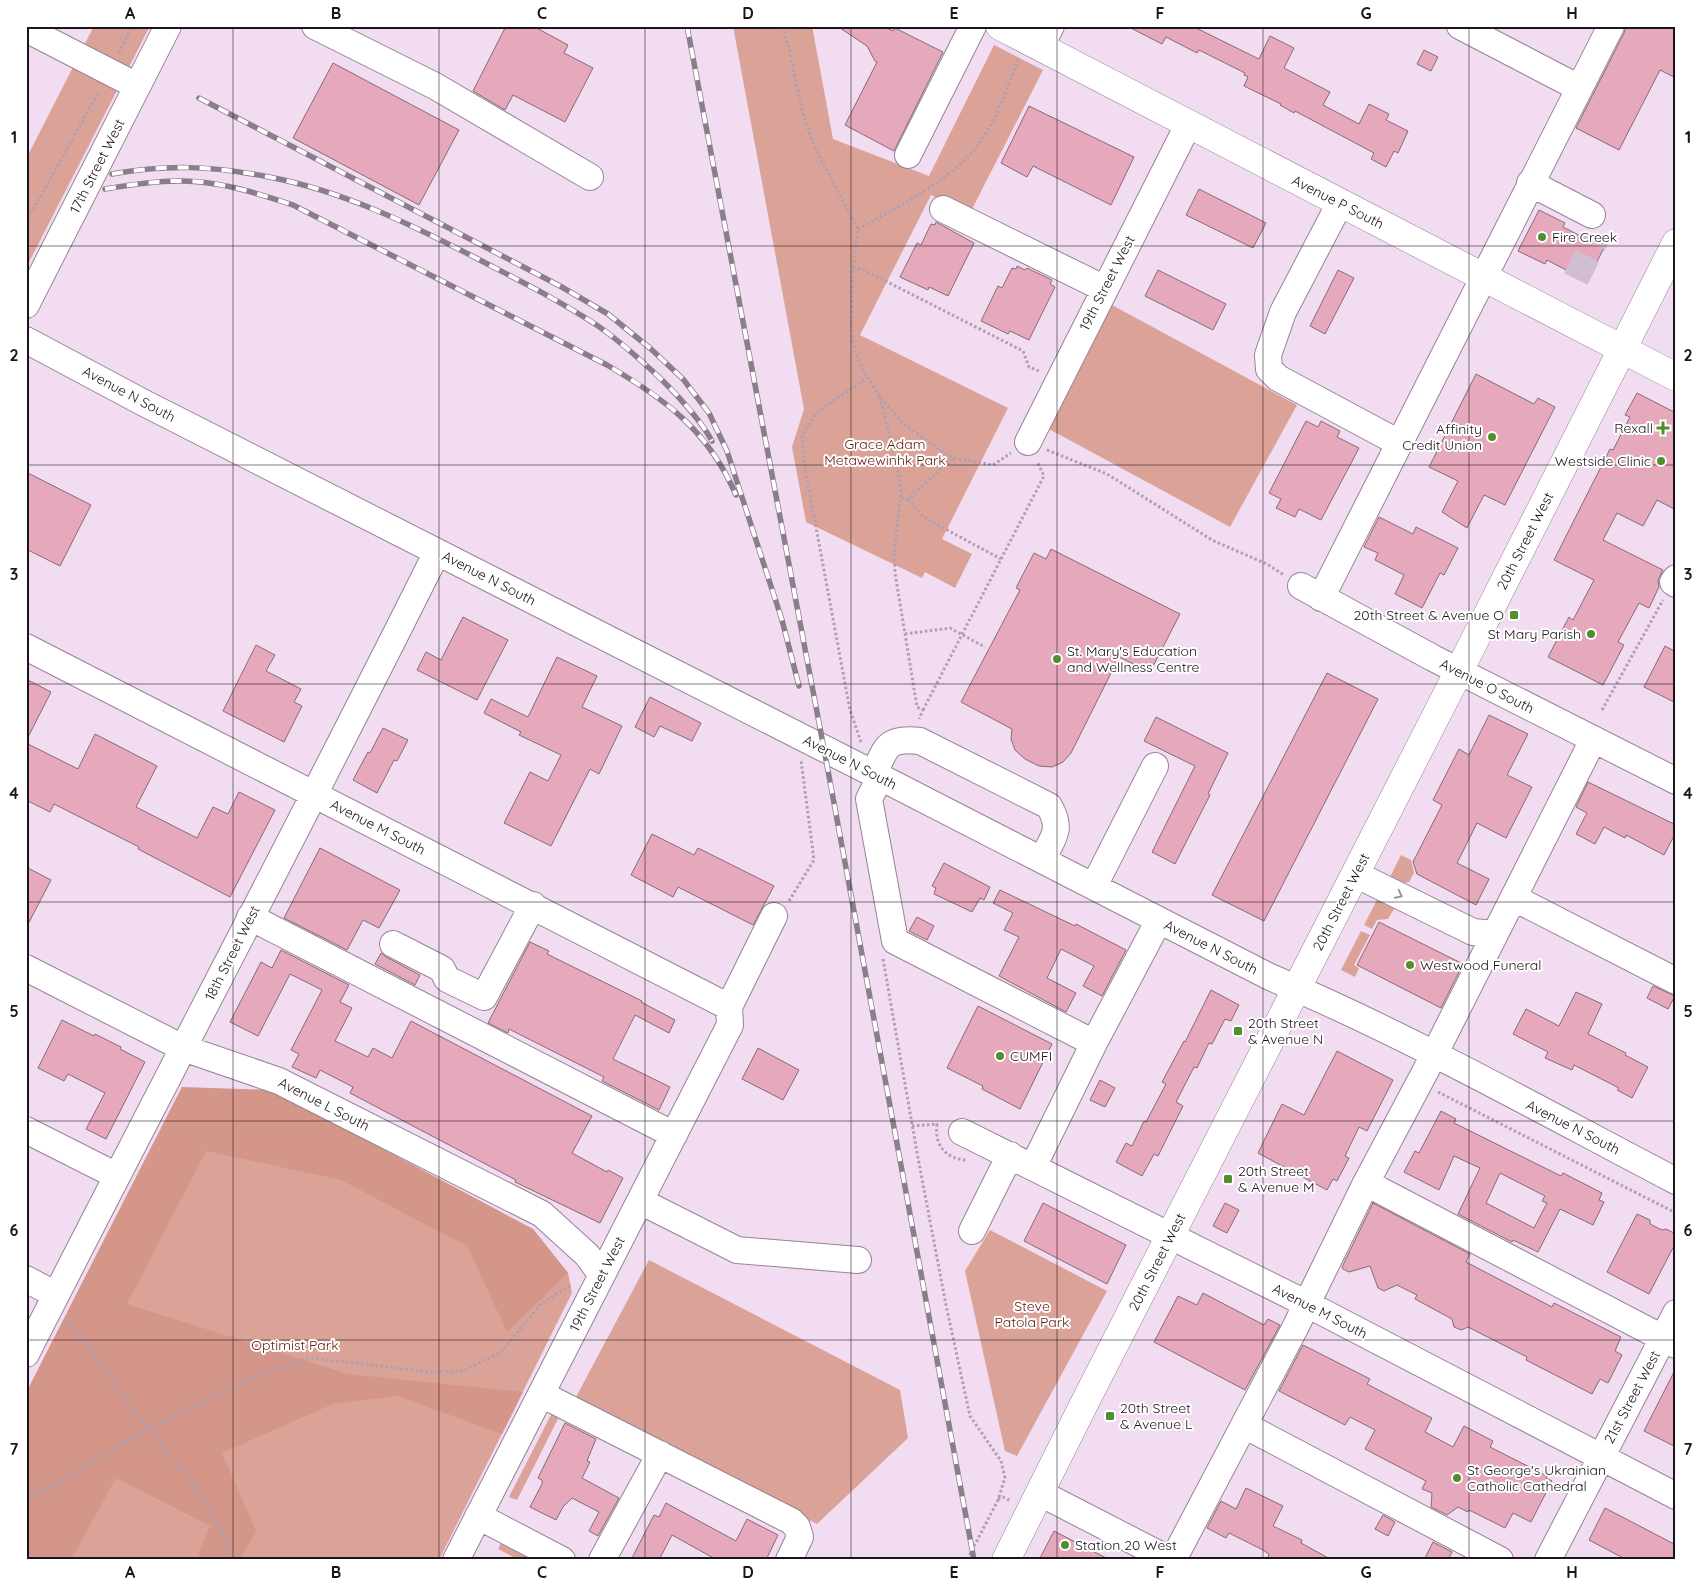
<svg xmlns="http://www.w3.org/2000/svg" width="1702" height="1586" font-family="Quicksand,sans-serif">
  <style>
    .green { fill: #dba397 }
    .forest { fill: #d49689 }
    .building { fill: #e6a8bb; stroke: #866b73; fill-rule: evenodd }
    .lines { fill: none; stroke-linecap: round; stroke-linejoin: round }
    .minor-tunnel { stroke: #d1bed2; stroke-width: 26; stroke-dasharray: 26 13; stroke-linecap: butt }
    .minor-casing { stroke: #968397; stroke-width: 28 }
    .major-casing { stroke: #968397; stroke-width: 29 }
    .path { stroke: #b09fb1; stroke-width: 3; stroke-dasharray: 2.5 2.5; stroke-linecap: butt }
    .minor { stroke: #fff; stroke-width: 26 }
    .major { stroke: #fff; stroke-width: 28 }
    .rail-casing { stroke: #8b7d8c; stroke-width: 5.5 }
    .rail { stroke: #fff; stroke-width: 4; stroke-dasharray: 11; stroke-linecap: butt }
    .oneway { stroke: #999599 }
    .grid { fill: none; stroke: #1c141c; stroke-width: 1; stroke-opacity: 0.55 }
    .poi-dot { fill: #508e2e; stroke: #fff; stroke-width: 2 }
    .labels { text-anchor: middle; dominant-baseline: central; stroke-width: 4; stroke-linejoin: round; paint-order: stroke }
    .street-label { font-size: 14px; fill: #1c141c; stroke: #fff }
    .poi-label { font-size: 14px; fill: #1c141c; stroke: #fff; text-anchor: start }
    .park-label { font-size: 14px; fill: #62190b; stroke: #fff }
    .neatline { fill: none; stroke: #1c141c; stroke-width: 2 }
    .grid-label { font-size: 16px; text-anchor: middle; font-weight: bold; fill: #1c141c }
  </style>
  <rect width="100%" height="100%" fill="#f1dcf2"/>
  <path class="green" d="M94,26H150L26,268V159Z
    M733,26H812L833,139L929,176L994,45L1043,70L969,215L931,195L860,335L1008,408L942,539L972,554L955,588L925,572L922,578L806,522L792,447L804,409Z
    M1112,305L1297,405L1230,527L1049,429Z
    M1401,855L1411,860L1414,873L1409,882L1401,884L1389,879Z
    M1380,894L1391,900L1394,909L1388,919L1377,920L1372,929L1364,925Z
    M1361,931L1370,935L1354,965L1359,968L1355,977L1341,970Z
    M182,1087L533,1229L568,1273L572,1293L439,1560H26V1393Z
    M990,1230L1107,1291L1017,1456L1005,1451L965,1271Z
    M649,1260L900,1390L908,1438L817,1524L576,1397Z
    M555,1407L563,1409L517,1500L509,1497Z
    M502,1541L541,1560H519L498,1549Z"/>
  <path class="forest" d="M182,1087L273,1090L533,1229L568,1273L507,1332L467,1246L341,1180L206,1151L127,1304L348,1374L523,1392L502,1434L398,1396L333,1404L222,1453L256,1531L240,1560H204L198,1555L210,1526L116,1478L71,1560H26V1393Z"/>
  <path class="building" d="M506,26H533L568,45L564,53L593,68L565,122L513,95L505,110L473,91Z
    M837,26H883L893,31L895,28L943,52L894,151L845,125L877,62L875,61L867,46Z
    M1127,26H1192L1259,59L1270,36L1294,48L1284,68L1330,92L1323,105L1359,124L1369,104L1389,114L1386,120L1408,131L1398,153L1394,151L1386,167L1371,159L1374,153L1295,111L1294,113L1280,105L1281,104L1244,86L1248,77L1244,75L1245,73L1199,50L1197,53L1166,37L1162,44Z
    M1626,26H1676V78L1660,70L1619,150L1576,128L1624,33Z
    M1424,50L1438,57L1431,71L1417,64Z
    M333,63L459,130L419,205L293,138Z
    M1029,106L1134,157L1111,205L1033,166L1027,177L1001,163Z
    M1199,189L1266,223L1253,248L1186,215Z
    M1539,210L1565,223L1563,227L1604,248L1587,281L1547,260L1545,264L1518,251Z
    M936,222L974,243L948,296L929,287L928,290L900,277L917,243L921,245L931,224L935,225Z
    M1017,266L1025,270L1027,268L1052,280L1050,284L1055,287L1029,340L1010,331L1008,334L981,321L998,286L1002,288L1012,268L1016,269Z
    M1158,270L1226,304L1213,330L1145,296Z
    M1338,270L1354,278L1325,334L1310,326Z
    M1476,374L1534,404L1538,398L1555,407L1505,505L1484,495L1467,528L1442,512L1458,481L1429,467Z
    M1637,393L1676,413V510L1657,500L1643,526L1617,513L1603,540L1663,570L1658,580L1659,587L1649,608L1639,603L1618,642L1624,645L1603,685L1548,657L1569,617L1573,620L1594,580L1554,560L1610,449L1613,450L1630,417L1625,415Z
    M1306,421L1318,427L1321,421L1340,431L1337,437L1359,448L1321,520L1299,509L1295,517L1276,508L1281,499L1269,493Z
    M26,472L91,505L60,566L26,549Z
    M1379,517L1413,534L1416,527L1458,548L1444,575L1440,573L1422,608L1395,594L1404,575L1375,560L1378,553L1364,547Z
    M1051,549L1180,614L1150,672L1119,657L1071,753L1063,762L1052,767L1039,766L1025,759L1015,750L1011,739L1012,729L961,702L1020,590L1016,588L1034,553L1046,559Z
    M463,617L508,640L477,700L417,670L426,652L441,660Z
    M256,645L275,655L266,671L301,689L294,702L302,706L284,742L223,711Z
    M1665,646L1676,652V703L1644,687Z
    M557,657L597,676L582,707L622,726L599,774L590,769L551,846L504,823L530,772L548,781L561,755L519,735L521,732L484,713L491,699L528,717Z
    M1327,673L1378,699L1264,921L1212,895Z
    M26,679L51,692L26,741Z
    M650,697L701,723L692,741L660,726L654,737L635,727Z
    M1489,715L1528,734L1507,775L1532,787L1506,838L1477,823L1457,863L1489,879L1476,905L1417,874L1413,862L1442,805L1433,800L1459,749L1469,755Z
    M1156,717L1228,753L1208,794L1210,795L1175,864L1152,852L1195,766L1144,741Z
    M383,728L408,740L397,761L394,760L377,793L353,780L368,752L370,753Z
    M95,734L157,766L136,807L197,838L213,807L228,814L239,792L275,810L230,897L138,849L139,847L54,804L50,812L26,800V743L78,769Z
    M1588,782L1676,825V832L1664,855L1626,835L1625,838L1604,827L1595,844L1576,834L1587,813L1576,807Z
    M652,834L694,855L698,848L774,886L753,925L678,887L673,897L631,875Z
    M320,848L400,890L379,928L363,920L347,950L284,918Z
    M944,863L990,887L984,900L980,898L972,912L934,894L936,888L932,886Z
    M26,867L51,880L26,928Z
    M1000,890L1075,926L1076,924L1126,950L1102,996L1083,986L1094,966L1061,949L1047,978L1076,993L1066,1012L999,976L1019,937L1004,930L1013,913L993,903Z
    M917,917L934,926L927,940L909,931Z
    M1379,922L1463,964L1441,1008L1357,965Z
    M530,942L549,951L547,954L642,1001L641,1002L675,1020L669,1033L635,1015L613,1059L670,1087L659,1110L602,1081L604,1077L509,1029L508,1033L488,1023Z
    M281,950L349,985L340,1002L352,1008L335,1041L368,1057L373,1048L392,1058L411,1021L592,1116L572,1153L607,1172L608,1170L623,1178L600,1223L515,1182L516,1180L350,1093L353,1087L320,1070L316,1078L292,1067L299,1054L291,1050L322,990L290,974L258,1036L230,1022L261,962L272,968Z
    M381,953L386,957L420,975L415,985L375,964Z
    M1653,986L1675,996L1668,1009L1647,998Z
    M1211,990L1239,1005L1231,1021L1225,1019L1212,1044L1209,1043L1197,1068L1194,1067L1176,1102L1183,1106L1158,1156L1154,1154L1142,1176L1116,1162L1126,1143L1132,1146L1144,1121L1146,1122L1166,1084L1162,1082L1184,1041L1185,1042Z
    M1576,992L1602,1004L1588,1034L1626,1053L1625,1055L1648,1067L1632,1098L1617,1090L1619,1088L1574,1065L1572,1070L1545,1058L1548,1052L1513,1034L1526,1009L1559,1026Z
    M978,1006L1052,1044L1020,1109L982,1089L983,1086L947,1068Z
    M62,1020L94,1036L95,1034L121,1047L120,1049L145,1062L106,1139L86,1129L105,1093L68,1074L64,1081L38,1068Z
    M758,1048L799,1070L783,1100L742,1079Z
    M1337,1051L1393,1080L1367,1131L1359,1127L1345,1156L1349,1158L1337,1181L1333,1179L1327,1190L1258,1153L1282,1104L1304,1115Z
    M1100,1080L1115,1088L1105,1107L1090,1100Z
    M1441,1111L1456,1119L1454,1123L1561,1176L1563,1173L1602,1193L1599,1200L1604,1202L1593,1225L1560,1209L1538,1252L1513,1240L1512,1242L1458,1214L1480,1168L1454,1156L1439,1190L1404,1172L1415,1151L1419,1153ZM1500,1173L1545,1196L1542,1201L1547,1203L1534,1228L1486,1203Z
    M1043,1203L1126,1245L1107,1284L1024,1241Z
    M1225,1203L1239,1210L1227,1233L1213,1226Z
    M1373,1203L1470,1254L1466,1262L1552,1307L1554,1303L1621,1337L1615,1351L1622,1355L1608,1383L1600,1379L1592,1394L1526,1360L1527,1357L1468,1327L1461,1330L1454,1327L1452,1319L1415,1299L1417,1295L1397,1285L1384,1291L1378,1288L1370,1266L1349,1272L1343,1269L1342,1267Z
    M1637,1214L1650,1220V1224L1662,1230L1666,1229L1676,1234V1242L1649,1294L1607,1272Z
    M1203,1293L1264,1325L1268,1319L1280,1325L1245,1390L1154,1342L1178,1296L1197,1305Z
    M1303,1345L1370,1379L1367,1384L1432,1418L1425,1432L1453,1447L1464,1426L1493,1441L1490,1447L1547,1476L1546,1478L1552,1481L1531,1522L1513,1513L1505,1528L1469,1510L1468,1512L1458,1507L1447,1515L1431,1507L1432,1493L1422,1489L1426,1481L1365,1449L1375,1430L1350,1417L1345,1425L1279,1391Z
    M1676,1368V1447L1644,1431Z
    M565,1423L596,1439L587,1461L590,1462L582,1478L619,1498L598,1536L589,1531L599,1512L572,1498L563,1507L556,1520L530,1507L542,1484V1480L538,1478Z
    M1246,1488L1283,1506L1273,1526L1302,1540L1301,1543L1332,1560H1267L1269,1554L1263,1550L1229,1533L1226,1538L1207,1528L1221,1501L1236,1509Z
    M666,1503L736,1541L747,1519L778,1535L766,1560H717L672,1535L659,1560H631L654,1515L659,1517Z
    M1605,1508L1676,1545V1560H1627L1589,1540Z
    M1383,1515L1395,1522L1388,1536L1375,1529Z
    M1054,1531L1110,1560H1039Z
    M1433,1542L1452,1552L1448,1560H1424Z"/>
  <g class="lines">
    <path class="minor-tunnel" d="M1576,279L1596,239"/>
    <g class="minor-casing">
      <path id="minor" d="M315,26L435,86L590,177
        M1460,26L1579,88
        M26,29L137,86
        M1041,46L1051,26
        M908,155L973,26
        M1530,183L1592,215
        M1340,203L1283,312L1268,355L1269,369L1278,378L1399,443
        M943,209L1105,289
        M26,305L168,26
        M26,340L144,403L880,777L1270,977C1409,1036 1542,1111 1676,1181
        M1028,442L1188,125
        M1676,578L1673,582L1676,584
        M1301,586L1433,658L1676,781
        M1321,598L1611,26
        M26,647L729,1007
        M874,774C886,747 887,737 920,741L1049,806C1063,830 1053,837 1042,860
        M880,777L869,799L895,941L1094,1043
        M1355,874L1473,932L1495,934
        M1094,886L1155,766
        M1514,898L1676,981
        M250,917L674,1135
        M393,944L442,969L447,979L484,997L533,905
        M26,968L183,1048L279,1081L542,1214L587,1255L601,1274
        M26,1130L117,1176
        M962,1132L1307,1304L1676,1496
        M1033,1167L1094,1043L1159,920
        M1366,1183L1676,1345
        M640,1201L737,1250L858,1260
        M972,1231L1010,1155
        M26,1279L56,1295
        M26,1354C162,1086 303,821 437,552
        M541,1394L791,1521L797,1527L800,1537L789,1560
        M1244,1425L1500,1560
        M1040,1493L1170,1560
        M478,1516L562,1560
        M456,1560L730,1025L729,1007L774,916
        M602,1560L660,1454
        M1173,1560L1295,1328L1366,1183L1434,1055L1593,740
        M1548,1560L1676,1313"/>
    </g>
    <g class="major-casing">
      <path id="major" d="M1000,26L1676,377
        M1006,1560L1084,1404L1459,671L1676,243"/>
    </g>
    <path class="path" d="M782,26L789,49L803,114L815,148L858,229L853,268L851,325L854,347L863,370L880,397L905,425L946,454L954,458L993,465L1011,453
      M119,53L132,26
      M26,223L99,91
      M858,229C896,208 944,184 972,152C995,126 1006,91 1018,60
      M853,268L862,269L1023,351L1029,367L1039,371
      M880,397L900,481L901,494L894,553L895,573L917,707L923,710L919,719
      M1047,450L1107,474L1212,540L1267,564L1284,575
      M901,498L908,499L954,458
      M908,499L923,517L1001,559
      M905,634L950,628L985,647
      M923,710L1044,476L1037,461
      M1602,710L1663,600
      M861,742L850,710L804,463L802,435L817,412L867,378
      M789,901L814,860L801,760
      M883,959L918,1158L946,1305L970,1416L1001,1461L1005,1478L998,1500L967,1560
      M1438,1092L1676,1213
      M937,1124C934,1145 946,1159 966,1160
      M912,1126L938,1124
      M65,1322L74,1327L148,1429L194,1484L226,1540L233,1560
      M998,1499L1003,1497L1011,1501
      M26,1501L148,1429L230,1387L310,1358L431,1372L463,1371L501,1352L541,1304L572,1284"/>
    <use href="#minor" class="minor"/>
    <use href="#major" class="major"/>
    <g class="rail-casing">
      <path id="rail" d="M687,26L824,749L974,1560
        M199,98L560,286L608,314L651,349L683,379L709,413L727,451L782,620L799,686
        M112,174C168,164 213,166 269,177C343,191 410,224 476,258C518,280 559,300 598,326C621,342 642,361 662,380C680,398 700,419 712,441
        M105,189C129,185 153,181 177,181C217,180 256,193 293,205L607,365C665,399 708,430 736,495"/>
    </g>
    <use href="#rail" class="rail"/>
  </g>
  <defs><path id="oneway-chevron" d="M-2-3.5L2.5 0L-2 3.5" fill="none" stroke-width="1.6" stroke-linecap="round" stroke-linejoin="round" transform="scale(1.25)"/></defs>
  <use class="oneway" href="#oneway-chevron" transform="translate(1399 895) rotate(26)"/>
  <path class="grid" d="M233,26V1560M439,26V1560M645,26V1560M851,26V1560M1057,26V1560M1263,26V1560M1469,26V1560M26,246H1676M26,465H1676M26,684H1676M26,902H1676M26,1121H1676M26,1340H1676"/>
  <g class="poi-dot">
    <circle cx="1542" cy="237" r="5"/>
    <path d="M1660.5 420.5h5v5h5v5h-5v5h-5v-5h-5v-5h5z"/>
    <circle cx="1492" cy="437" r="5"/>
    <circle cx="1661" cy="461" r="5"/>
    <rect x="1509" y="610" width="10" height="10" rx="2.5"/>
    <circle cx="1591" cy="634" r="5"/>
    <circle cx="1057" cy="659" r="5"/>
    <circle cx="1410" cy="965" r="5"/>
    <rect x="1233" y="1026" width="10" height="10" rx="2.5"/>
    <circle cx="1000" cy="1056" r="5"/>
    <rect x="1223" y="1174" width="10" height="10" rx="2.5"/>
    <rect x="1105" y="1411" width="10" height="10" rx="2.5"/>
    <circle cx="1457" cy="1478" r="5"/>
    <circle cx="1065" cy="1545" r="5"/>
  </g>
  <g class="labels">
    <g class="street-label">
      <text transform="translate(97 166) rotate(-63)">17th Street West</text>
      <text transform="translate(1338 202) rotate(27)">Avenue P South</text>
      <text transform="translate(1107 283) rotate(-63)">19th Street West</text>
      <text transform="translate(129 394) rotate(28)">Avenue N South</text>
      <text transform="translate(1525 541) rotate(-63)">20th Street West</text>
      <text transform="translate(489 578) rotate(27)">Avenue N South</text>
      <text transform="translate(1487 686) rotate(27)">Avenue O South</text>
      <text transform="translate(850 762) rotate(27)">Avenue N South</text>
      <text transform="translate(378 827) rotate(27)">Avenue M South</text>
      <text transform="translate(1341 902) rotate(-63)">20th Street West</text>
      <text transform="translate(1211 947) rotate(27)">Avenue N South</text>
      <text transform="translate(232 953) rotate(-63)">18th Street West</text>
      <text transform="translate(324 1104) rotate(27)">Avenue L South</text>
      <text transform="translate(1573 1127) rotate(27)">Avenue N South</text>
      <text transform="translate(1157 1262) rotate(-63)">20th Street West</text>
      <text transform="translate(597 1284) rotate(-63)">19th Street West</text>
      <text transform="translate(1320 1311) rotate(27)">Avenue M South</text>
      <text transform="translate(1632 1397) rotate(-62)">21st Street West</text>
    </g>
    <g class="poi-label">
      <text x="1552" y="237">Fire Creek</text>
      <text x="1653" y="428" text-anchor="end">Rexall</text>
      <text x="1482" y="429" text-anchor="end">Affinity<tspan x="1482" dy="16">Credit Union</tspan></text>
      <text x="1651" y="461" text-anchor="end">Westside Clinic</text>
      <text x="1504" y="615" text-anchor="end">20th Street &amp; Avenue O</text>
      <text x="1581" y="634" text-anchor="end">St Mary Parish</text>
      <text x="1067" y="651">St. Mary's Education<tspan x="1067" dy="16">and Wellness Centre</tspan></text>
      <text x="1420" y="965">Westwood Funeral</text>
      <text x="1248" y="1023">20th Street<tspan x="1248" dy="16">&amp; Avenue N</tspan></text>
      <text x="1010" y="1056">CUMFI</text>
      <text x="1238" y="1171">20th Street<tspan x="1238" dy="16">&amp; Avenue M</tspan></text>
      <text x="1120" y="1408">20th Street<tspan x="1120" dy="16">&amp; Avenue L</tspan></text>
      <text x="1467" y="1470">St George's Ukrainian<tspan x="1467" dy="16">Catholic Cathedral</tspan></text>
      <text x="1075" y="1545">Station 20 West</text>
    </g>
    <g class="park-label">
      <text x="885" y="444">Grace Adam<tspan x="885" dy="16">Metawewinhk Park</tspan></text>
      <text x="1032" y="1306">Steve<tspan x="1032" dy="16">Patola Park</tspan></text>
      <text x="295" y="1345">Optimist Park</text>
    </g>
  </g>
  <rect width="1702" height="1586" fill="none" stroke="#ffffff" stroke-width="55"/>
  <rect x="28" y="28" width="1646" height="1530" class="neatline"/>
  <g class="grid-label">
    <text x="130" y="19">A</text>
    <text x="336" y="19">B</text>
    <text x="542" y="19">C</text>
    <text x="748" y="19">D</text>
    <text x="954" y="19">E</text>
    <text x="1160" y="19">F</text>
    <text x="1366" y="19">G</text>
    <text x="1572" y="19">H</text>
    <text x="14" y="143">1</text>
    <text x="1688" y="143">1</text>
    <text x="14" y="361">2</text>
    <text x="1688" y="361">2</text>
    <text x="14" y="580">3</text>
    <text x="1688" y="580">3</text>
    <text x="14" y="799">4</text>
    <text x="1688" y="799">4</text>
    <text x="14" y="1017">5</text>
    <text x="1688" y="1017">5</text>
    <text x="14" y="1236">6</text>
    <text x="1688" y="1236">6</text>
    <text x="14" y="1455">7</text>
    <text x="1688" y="1455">7</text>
    <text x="130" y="1578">A</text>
    <text x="336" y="1578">B</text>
    <text x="542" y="1578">C</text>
    <text x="748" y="1578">D</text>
    <text x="954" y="1578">E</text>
    <text x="1160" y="1578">F</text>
    <text x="1366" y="1578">G</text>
    <text x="1572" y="1578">H</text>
  </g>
</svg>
